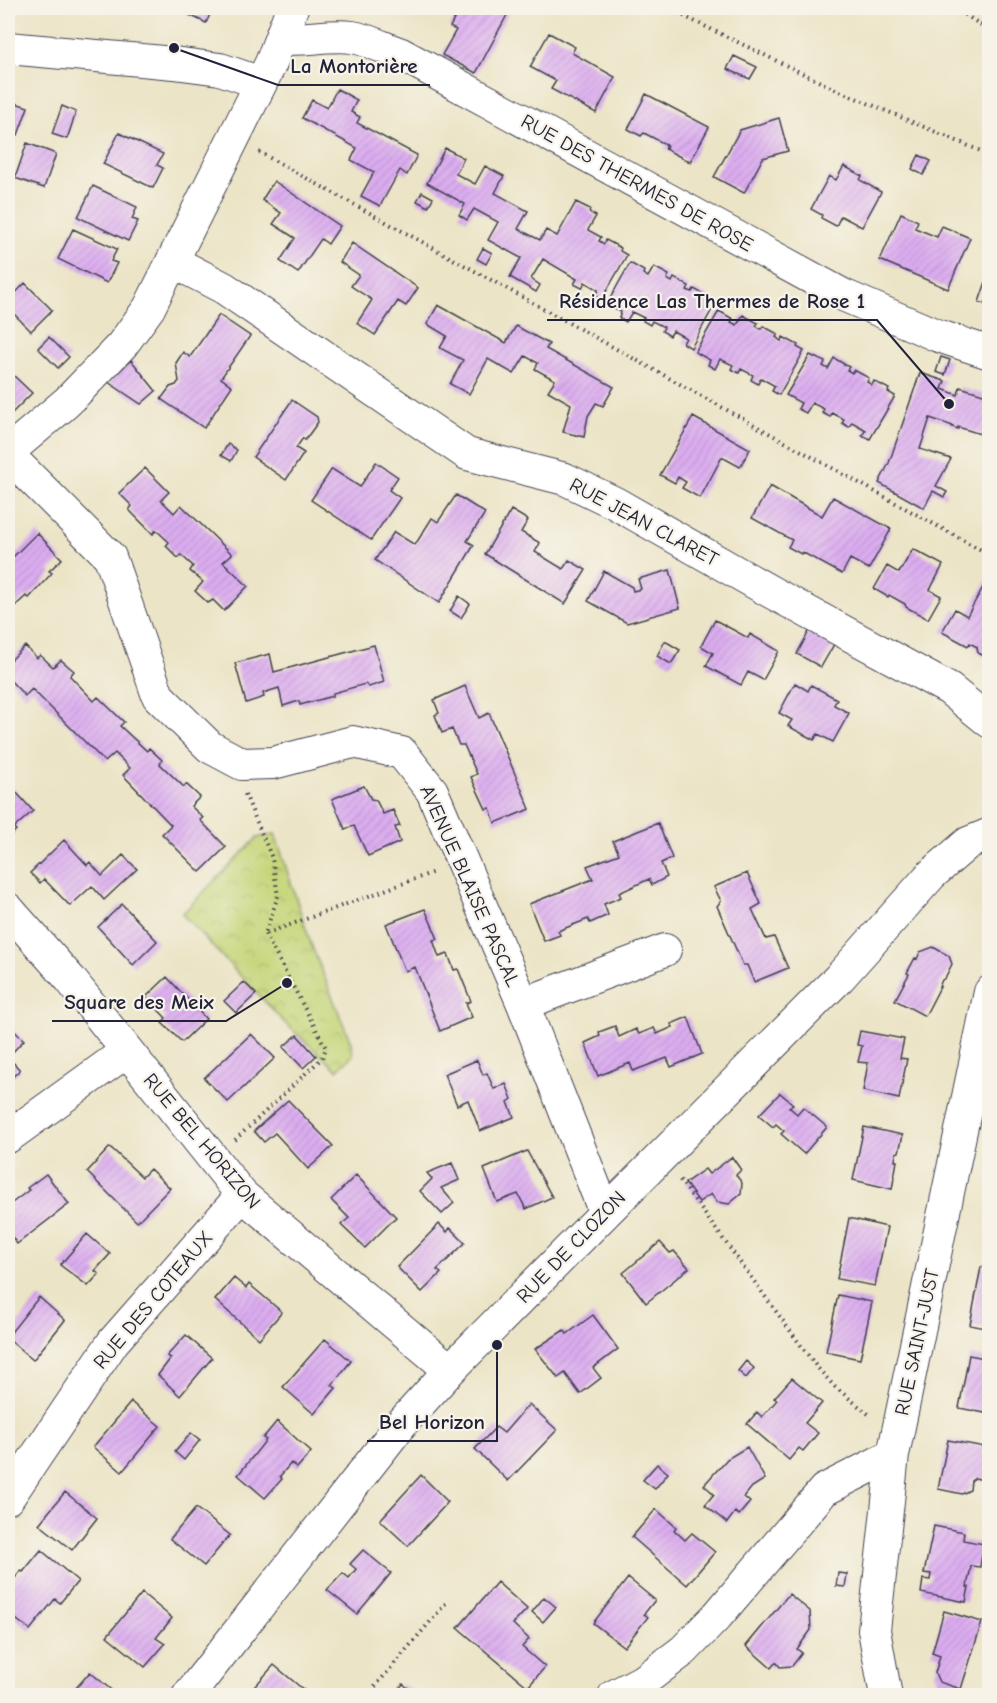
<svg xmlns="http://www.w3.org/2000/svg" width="997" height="1703" font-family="'Comic Neue',sans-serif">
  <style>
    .park { fill: url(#park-crowns); stroke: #737c59; stroke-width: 1.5 }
    .building { fill: url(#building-hatch) }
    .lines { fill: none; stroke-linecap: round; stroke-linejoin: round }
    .street-casing { stroke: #403f50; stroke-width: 34 }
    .path { stroke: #403f50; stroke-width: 4; stroke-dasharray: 1.5 4.5; stroke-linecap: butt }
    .street { stroke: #fff; stroke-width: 32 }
    .labels { text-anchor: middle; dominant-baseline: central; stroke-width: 4.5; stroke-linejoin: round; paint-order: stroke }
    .street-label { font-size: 20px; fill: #22223b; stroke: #f7f3e8 }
    .leader { fill: none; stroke: #22223b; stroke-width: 2 }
    .callout-dot { fill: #22223b; stroke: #f7f3e8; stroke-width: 2 }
    .callout-label { font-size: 21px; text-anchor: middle; font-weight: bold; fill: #22223b; stroke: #f7f3e8; stroke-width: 4.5; stroke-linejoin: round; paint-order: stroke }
  </style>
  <defs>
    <pattern id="park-crowns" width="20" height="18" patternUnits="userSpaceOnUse" patternTransform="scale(1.5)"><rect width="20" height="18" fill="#c4d577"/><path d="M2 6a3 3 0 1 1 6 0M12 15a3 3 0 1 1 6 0" fill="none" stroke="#a8b768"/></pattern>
    <pattern id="building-hatch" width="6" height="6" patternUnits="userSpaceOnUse" patternTransform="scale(1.5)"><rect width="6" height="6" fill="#dcadf0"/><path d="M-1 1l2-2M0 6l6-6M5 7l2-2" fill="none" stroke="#bc95cf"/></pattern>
  </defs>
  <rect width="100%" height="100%" fill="#f7f3e8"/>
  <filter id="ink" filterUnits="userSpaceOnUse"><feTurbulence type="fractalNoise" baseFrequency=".0167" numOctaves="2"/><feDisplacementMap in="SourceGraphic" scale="12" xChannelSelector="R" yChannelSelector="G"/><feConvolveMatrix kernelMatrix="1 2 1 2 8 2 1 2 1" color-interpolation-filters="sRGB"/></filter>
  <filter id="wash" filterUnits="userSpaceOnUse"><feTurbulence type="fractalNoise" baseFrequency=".008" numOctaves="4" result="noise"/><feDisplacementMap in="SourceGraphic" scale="24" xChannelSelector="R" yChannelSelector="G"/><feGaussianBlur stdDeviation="1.35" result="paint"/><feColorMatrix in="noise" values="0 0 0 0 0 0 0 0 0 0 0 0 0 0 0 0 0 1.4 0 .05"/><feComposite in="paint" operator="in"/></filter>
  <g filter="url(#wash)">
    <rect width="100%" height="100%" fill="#ebe4c6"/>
    <path class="park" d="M275,834L311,944L351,1043L353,1055L337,1070L284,1022L182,914L257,838Z"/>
    <g id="blocks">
      <path class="building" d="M175,8H213L206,23Z
        M460,8H498L508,13L476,73L442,55L456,30L450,27Z
        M549,33L575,47L572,53L615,77L596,113L551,89L556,81L530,67Z
        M734,56L757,67L750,79L727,69Z
        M337,89L357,100L351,112L360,117L357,123L417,155L407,175L400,170L380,206L361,196L374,172L351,160L357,148L302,118L312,100L327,108Z
        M646,94L709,127L690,162L665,149L667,145L644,133L641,136L628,129Z
        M12,102L28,107L18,135L8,131V116Z
        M62,106L76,112L67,139L52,134Z
        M779,118L788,151L763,158L744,193L714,177L740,130Z
        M119,133L163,154L157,165L163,168L153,188L103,164Z
        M27,143L56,154L44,188L15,178Z
        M445,148L464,158L456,174L475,184L485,166L504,176L495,193L528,211L518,229L540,240L546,230L557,236L576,202L590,209L589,212L596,216L588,230L601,237L599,241L604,244L606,240L621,248L620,251L627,255L602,299L595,295L598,290L585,282L582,288L574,284L577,279L543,259L531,279L540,285L536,292L510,277L521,258L488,240L498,222L474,209L467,220L459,215L465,204L427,183Z
        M919,155L931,161L923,175L912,169Z
        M844,166L862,176L860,180L881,192L862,227L841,216L836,226L821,218L822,215L811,209L829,176L836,180Z
        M274,181L340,226L328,244L321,239L298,273L280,261L295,238L273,224L281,213L262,200Z
        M93,186L137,207L132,219L138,221L128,241L78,217Z
        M422,192L433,198L428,207L417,201Z
        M901,213L918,221L915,228L937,237L942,226L970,238L948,289L880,260Z
        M73,229L117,249L111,261L117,263L107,283L58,259Z
        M352,243L418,288L406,306L398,301L375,335L357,323L372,300L351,286L359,275L340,262Z
        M483,248L492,253L486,264L477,259Z
        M630,263L644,271L643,274L648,277L654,267L669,275L667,279L672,282L674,278L689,286L687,290L692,292L694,289L709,297L708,300L715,304L691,348L683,343L686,338L673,331L670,336L662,331L664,327L652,321L650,325L643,321L644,318L632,312L626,322L619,318L621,312L607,304Z
        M986,282L990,283V306L979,302Z
        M25,283L52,310L31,331L8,308V301Z
        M438,305L506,343L516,326L549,344L546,349L614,387L603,406L596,403L588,416L584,437L563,432L571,404L548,391L555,380L535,369L538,363L525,356L514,374L488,359L469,394L450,384L463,360L440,348L447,336L427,324Z
        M719,311L733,319L731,322L737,325L743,315L758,323L756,326L761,329L763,326L778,334L776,337L781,341L783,337L798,345L797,347L804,351L779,395L772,391L775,386L761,378L758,384L751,380L753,375L741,369L739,373L731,369L733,365L720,359L715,369L708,365L710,360L695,352Z
        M219,315L250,336L221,378L232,386L204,428L161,399L170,387L176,385L179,381L176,363L183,352L190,357Z
        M49,337L69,357L58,368L38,348Z
        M810,355L825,362L823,366L828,369L834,358L849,367L847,370L852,373L854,370L869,378L867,382L872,385L874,381L889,389L888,392L895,396L870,439L862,435L866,430L852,422L849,427L842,423L844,419L832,413L830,417L822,413L824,409L812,403L806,413L798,409L801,403L786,395Z
        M941,357L950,360L945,375L936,372Z
        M131,360L156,391L141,404L108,382Z
        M11,373L32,393L8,417V376Z
        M920,373L945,381L942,389L958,395L960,387L990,396V437L958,427V429L952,427L953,426L930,418L920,449L951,459L936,486L947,492L944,497L933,491L924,508L879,483L889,463Z
        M292,400L317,417L318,422L305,440L303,438L296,448L304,453L286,480L253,457Z
        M693,417L750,449L740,467L722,457L700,498L682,488L686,482L678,477L675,483L660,475Z
        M228,444L237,450L231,461L221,455Z
        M376,462L398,477L389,490L400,498L371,540L311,500L332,469L360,487Z
        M145,468L169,492L161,500L174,513L181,505L232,554L223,562L248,586L224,611L213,600L208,603L195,591L203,582L190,571L193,566L181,555L178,558L166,546L169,542L156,530L153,534L129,510L132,506L119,493Z
        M770,486L822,516L833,497L891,529L869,569L850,559L842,574L802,552L801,554L788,547L792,540L752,518Z
        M456,495L485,513L467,541L474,545L439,603L375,560L394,532L415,545L432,518L438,522Z
        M511,510L528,520L521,532L540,543L535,552L563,569L569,560L586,570L565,604L485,554Z
        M37,533L62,559L49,571L52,573L29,598L26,596L13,608L8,602V562Z
        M913,549L943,565L930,590L941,596L928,619L906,607L905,604L889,595L888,597L874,589L887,566L899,573Z
        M670,570L680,608L627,623L588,601L604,571L632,587L633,591L641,589L638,579Z
        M987,580L990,582V659L978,653L977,647L970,643L968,646L942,632L955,609L967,616Z
        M459,596L470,604L461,618L450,611Z
        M715,620L748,638L750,634L779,651L763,680L748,672L741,685L706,666L713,653L701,646Z
        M812,626L837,639L821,667L797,654Z
        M665,641L680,650L671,664L657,656Z
        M374,645L384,682L369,687L365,684L333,693V696L300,705L299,701L283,706L279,688L263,693L264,697L246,703L235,663L270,654L274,672Z
        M25,646L37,658L40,655L53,667L61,660L74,671L70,676L94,701L98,697L124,722L120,726L147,751L149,748L162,760L160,764L184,787L186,784L200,797L191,806L203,818L200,820L226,847L200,872L162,834L171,825L123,775L130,768L115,753L105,762L32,689L25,696L8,678V663Z
        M795,683L808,691L811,685L837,699L834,705L849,713L833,742L818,734L814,740L788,726L792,720L779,713Z
        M465,686L479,718L489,713L530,809L495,823L490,808L486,809L471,777L477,774L464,745H459L452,729L442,733L435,715L439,713L434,700Z
        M8,783L33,811L14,828L16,830L8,838Z
        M364,786L371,799L376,800L383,814L393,810L400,826L395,827L400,842L368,856L354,826L345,829L332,799Z
        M658,823L672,858L661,863L667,877L652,885L649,879L619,893L621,897L604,904L608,915L590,923L588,919L558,931L560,935L544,941L529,904L593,879L587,866L619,854L613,841Z
        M64,840L87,865L90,862L102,876L123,855L137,869L104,900L92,886L70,906L44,879L40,883L30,873Z
        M747,873L761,904L752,909L766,939L774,937L788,968L754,982L747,965H743L717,906L721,901L714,887Z
        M122,904L157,941L133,965L98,927Z
        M425,909L438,939L433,940L439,957L448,954L454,970L458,969L471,1001L466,1003L472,1017L440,1031L415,967L405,971L386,924Z
        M933,947L949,956L952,964L945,978L942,980L939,987H940L925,1016L895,1000L909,974L907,973L915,958L917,959L920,952Z
        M167,977L206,1019L182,1042L162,1023L166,1018L146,997Z
        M244,982L256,994L236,1013L224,1001Z
        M688,1017L702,1054L671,1067L667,1058L633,1071L630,1063L598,1076L585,1043L600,1036L599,1032L615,1026L619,1037L636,1029L639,1034L654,1028L657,1034L673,1027L671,1024Z
        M8,1025L24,1040L8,1057L20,1070L8,1081Z
        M860,1031L904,1039L900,1058L907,1059L899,1099L863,1091L868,1063L858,1062L862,1046L857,1045Z
        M251,1034L275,1058L228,1102L204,1078Z
        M297,1035L316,1056L303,1068L283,1047Z
        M477,1060L483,1075L487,1073L494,1089L506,1084L512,1099L508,1102L514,1117L480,1131L468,1100L457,1105L444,1074Z
        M780,1093L793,1104L789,1107L797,1114L803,1107L827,1127L804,1154L781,1134L784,1131L776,1124L773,1127L759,1115Z
        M288,1100L333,1146L308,1169L275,1133L264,1142L254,1131Z
        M864,1127L903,1135L899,1152L896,1153L895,1161H897L892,1189L853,1180Z
        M110,1147L142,1177L150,1169L170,1188L137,1222L87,1172Z
        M527,1151L552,1197L526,1209L518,1194L497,1202L484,1169Z
        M732,1157L741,1170L736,1175L742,1183L741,1194L729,1204L717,1202L711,1194L699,1202L685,1183L705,1169L709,1174Z
        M452,1163L459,1180L441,1188L454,1203L442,1214L420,1191L432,1179L427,1173Z
        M46,1174L69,1204L17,1244L8,1231V1212L9,1210L8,1206L29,1190L27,1188Z
        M356,1175L396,1217L365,1248L341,1225L349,1218L331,1200Z
        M849,1218L887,1227L875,1286L837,1279Z
        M439,1224L447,1232L450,1228L465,1243L437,1270L441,1273L422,1292L397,1267Z
        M87,1234L110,1254L95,1271L99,1274L88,1286L60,1265Z
        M660,1242L670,1253L674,1251L689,1268L646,1303L623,1273Z
        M981,1267L990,1269V1329L970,1325Z
        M234,1278L246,1288L249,1284L282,1312L259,1339L215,1300Z
        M838,1295L872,1302L860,1359L826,1352Z
        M39,1297L65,1320L33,1360L8,1339V1336Z
        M593,1315L618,1349L593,1368L601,1378L580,1394L565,1373L558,1378L535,1349L564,1330L567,1334Z
        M186,1335L212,1358L180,1396L158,1375L171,1358L167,1356Z
        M325,1339L351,1361L332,1385L336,1388L314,1414L283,1387Z
        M969,1355L990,1359V1414L959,1408Z
        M746,1361L754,1368L746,1378L738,1371Z
        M792,1378L822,1403L805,1423L818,1433L803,1451L799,1448L789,1460L747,1424L757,1412L762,1417L777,1400L774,1398Z
        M131,1402L160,1426L122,1472L93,1447Z
        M529,1404L557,1430L508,1481L475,1449L496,1427L504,1433Z
        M277,1421L311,1452L297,1468L291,1463L280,1476L282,1479L265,1498L238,1475L266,1440L263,1438Z
        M191,1433L200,1440L184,1460L175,1452Z
        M948,1440L990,1448V1483L982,1481L983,1480L975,1478L971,1481L970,1490L962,1494L938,1489Z
        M747,1447L765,1479L752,1487L744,1497L750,1502L739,1515L735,1512L727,1523L705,1505L714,1494L704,1485L727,1459Z
        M657,1464L668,1473L655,1489L643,1480Z
        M421,1475L448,1502L408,1546L380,1520Z
        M65,1492L97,1518L72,1550L39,1524Z
        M196,1508L230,1535L204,1566L170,1539Z
        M656,1509L676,1527L674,1530L685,1540L692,1533L715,1552L687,1585L632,1537Z
        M934,1526L964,1532L963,1540L984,1544L980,1567L971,1566L967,1587H969L966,1602L921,1593L923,1579L930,1580L931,1574L924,1573Z
        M41,1550L78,1581L60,1603L55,1599L30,1630L8,1613V1593L12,1587L9,1585L21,1571L23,1572Z
        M363,1550L391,1573L357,1614L327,1590L343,1573L349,1578L356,1569L350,1564Z
        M838,1573L847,1574L845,1587L836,1586Z
        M628,1578L655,1600L644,1614L648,1617L624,1647L593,1623Z
        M497,1582L527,1609L513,1624L529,1639L522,1647L545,1667L528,1687L458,1628Z
        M142,1593L172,1618L156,1638L165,1644L145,1667L107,1636Z
        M789,1594L810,1611L811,1630L797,1649L802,1653L792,1666L780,1667L776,1662L771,1668L746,1646Z
        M544,1597L556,1607L543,1622L532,1612Z
        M944,1611L982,1622L961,1689L939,1682L935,1673L940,1656L932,1653Z
        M274,1665L305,1691L301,1695H247Z
        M90,1672L116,1694L115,1695H70Z
        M403,1684L417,1695H393Z"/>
    </g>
  </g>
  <g filter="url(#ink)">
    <use href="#blocks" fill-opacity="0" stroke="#403f50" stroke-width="1.5"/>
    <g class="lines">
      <g class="street-casing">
        <path id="street" d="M281,38C305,41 328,34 352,37C367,39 386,49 401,54L843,295L936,335L990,353
          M8,48L174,63L220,69L261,83
          M172,261L224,288L467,454L565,479L615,503L771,592L949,689L990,722
          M8,452L67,402L122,345L149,308L271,63L292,8
          M8,455L110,557L158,696L210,747L242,764L273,763L353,742L402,753L432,791L523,1004L605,1213
          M8,909L70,979L242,1195L450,1370
          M523,1004L665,950
          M8,1137L127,1051
          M8,1498L113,1342L242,1195
          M188,1696L402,1423L450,1370L605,1213L840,977L931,875L968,843L990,834
          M614,1696L646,1679L684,1650L717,1616L824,1490L893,1455
          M886,1696L874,1630L893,1455L990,992"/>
      </g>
      <path class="path" d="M667,8L837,90L990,155
        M955,8L990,31
        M259,152L990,555
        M245,794L272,858L278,896L265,934L434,872
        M235,1140L322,1058L326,1048L265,934
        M680,1180L816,1366L835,1387L871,1416
        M367,1696L446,1603"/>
      <use href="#street" class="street"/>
    </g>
  </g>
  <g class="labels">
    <g class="street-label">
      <text transform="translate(637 183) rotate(29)">RUE DES THERMES DE ROSE</text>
      <text transform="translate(644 522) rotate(28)">RUE JEAN CLARET</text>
      <text transform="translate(470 886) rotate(66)">AVENUE BLAISE PASCAL</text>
      <text transform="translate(202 1141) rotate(50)">RUE BEL HORIZON</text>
      <text transform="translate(571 1247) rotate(-46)">RUE DE CLOZON</text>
      <text transform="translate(153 1300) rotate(-50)">RUE DES COTEAUX</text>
      <text transform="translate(917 1342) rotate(-78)">RUE SAINT-JUST</text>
    </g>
  </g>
  <path class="leader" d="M174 48L278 85H430M949 404L877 320H547M287 983L226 1021H52M497 1345L497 1441H367"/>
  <g class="callout-dot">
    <circle cx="174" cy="48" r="6"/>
    <circle cx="949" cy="404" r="6"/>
    <circle cx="287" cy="983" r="6"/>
    <circle cx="497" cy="1345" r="6"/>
  </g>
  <g class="callout-label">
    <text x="354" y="73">La Montorière</text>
    <text x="712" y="308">Résidence Las Thermes de Rose 1</text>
    <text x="139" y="1009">Square des Meix</text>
    <text x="432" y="1429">Bel Horizon</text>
  </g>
  <rect width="997" height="1703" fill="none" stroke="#f7f3e8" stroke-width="30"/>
</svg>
